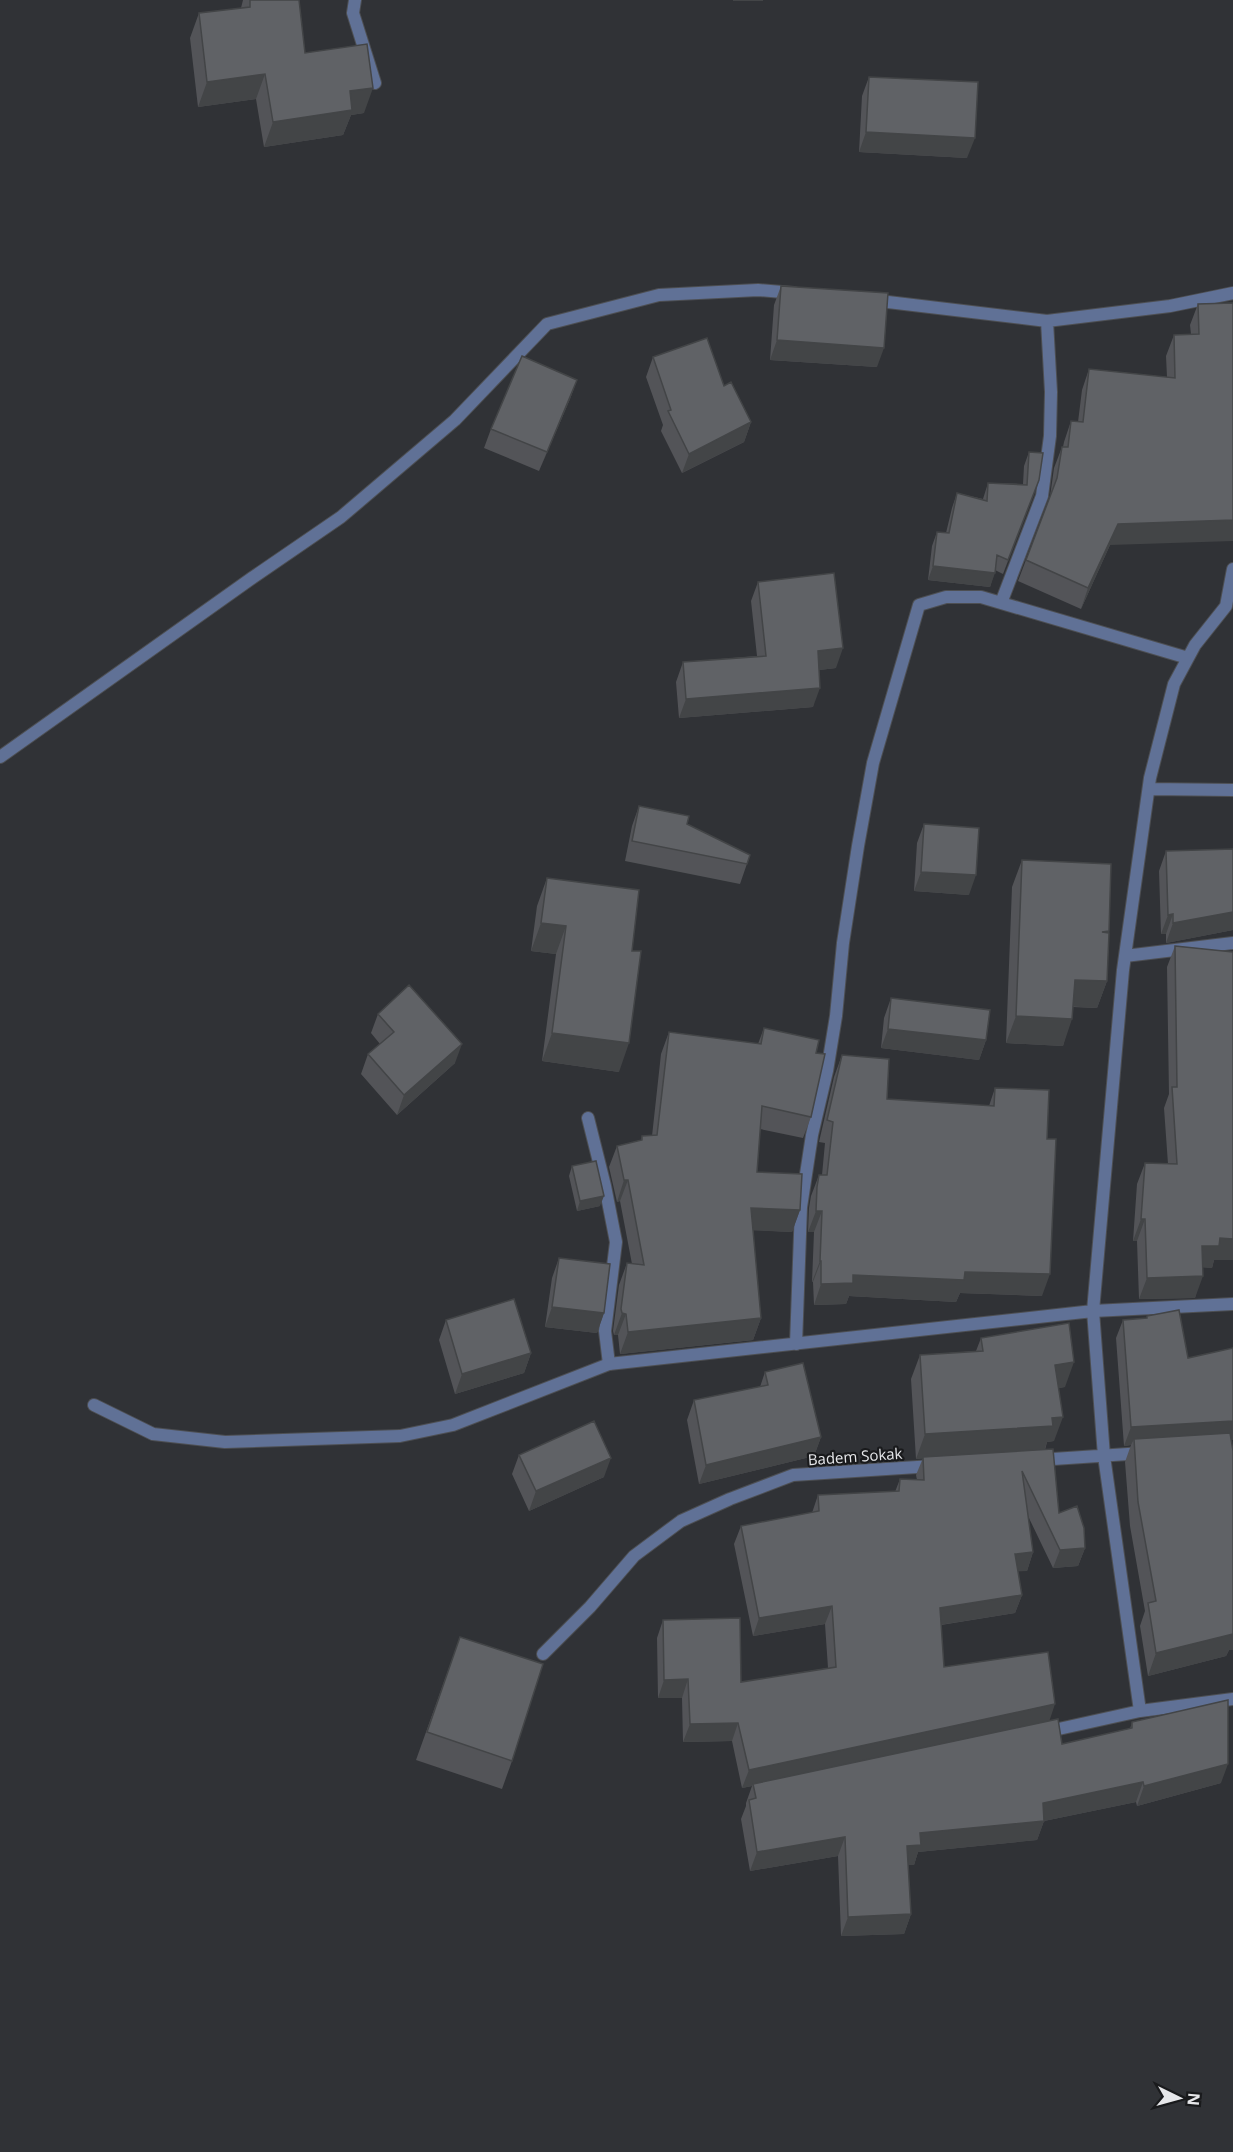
<svg xmlns="http://www.w3.org/2000/svg" width="1233" height="2152" font-family="'Open Sans',sans-serif">
  <style>
    .lines { fill: none; stroke-linecap: round; stroke-linejoin: round }
    .lane-casing { stroke: #4d4f53; stroke-width: 14 }
    .street-casing { stroke: #4d4f53; stroke-width: 14 }
    .lane { stroke: #607196; stroke-width: 12 }
    .street { stroke: #607196; stroke-width: 12 }
    .wall { fill: #535458 }
    .shaded-wall { fill: #434547 }
    .building { fill: #606266; stroke: #434547; stroke-width: 1.5 }
    .labels { text-anchor: middle; dominant-baseline: central; stroke-width: 4.5; stroke-linejoin: round; paint-order: stroke }
    .street-label { font-size: 15px; fill: #e6e7ea; stroke: #191a1c }
  </style>
  <rect width="100%" height="100%" fill="#303236"/>
  <g class="lines">
    <g class="lane-casing">
      <path id="lane" d="M588,1118L605,1186L616,1242L605,1331L609,1364"/>
    </g>
    <g class="street-casing">
      <path id="street" d="M355,0L353,13L375,83
        M871,300L1047,321L1170,306L1233,293
        M1001,603L1042,496L1050,436L1051,392L1047,321
        M0,757L252,578L341,517L455,420L547,324L659,295L758,290L794,293
        M1149,789L1233,790
        M1125,956L1233,943
        M796,1344L801,1207L812,1135L827,1071L836,1016L843,943L858,846L873,763L919,605L946,597H981L1188,658
        M94,1405L153,1434L225,1442L400,1436L453,1425L609,1364L1093,1311L1233,1304
        M1038,1460L1143,1453
        M543,1654L590,1607L634,1556L681,1521L730,1499L793,1475L933,1466
        M1140,1711L1104,1456L1093,1311L1123,970L1150,778L1174,684L1195,645L1226,606L1233,569
        M1045,1732L1140,1711L1233,1699"/>
    </g>
    <use href="#lane" class="lane"/>
    <use href="#street" class="street"/>
  </g>
  <path class="wall" d="M243,0H299L305,53L364,113L351,115L343,135L264,147L256,99L198,107L190,38L199,13L241,8Z
    M869,77L967,158L859,152L862,96Z
    M781,286L877,367L770,360L774,305Z
    M1233,303L1110,545L1081,609L1018,581L1050,497L1054,468L1062,447H1063L1064,442L1071,421L1078,422L1082,390L1089,369L1167,377L1166,356L1174,335L1191,334L1190,325L1198,304Z
    M653,357L724,386L751,422L744,442L682,473L661,431L663,425L646,377Z
    M577,380L570,399L539,471L484,448L491,429Z
    M1029,452L1039,480L1003,574L995,570L990,587L928,580L932,546L937,532L946,533L952,508L957,493L983,499L988,483L1023,484L1024,466Z
    M758,582L836,668L819,670L813,707L679,718L676,682L683,662L757,656L751,601Z
    M639,806L687,824L750,855L740,884L625,861L632,826Z
    M924,824L969,895L914,891L917,843Z
    M1233,849V930L1166,943V934H1161L1159,871L1166,851Z
    M1022,860L1109,931L1107,981L1097,1008L1073,1007L1063,1046L1006,1043L1012,887Z
    M547,878L619,1072L542,1061L556,954L531,951L537,906Z
    M1175,946L1233,952V1260H1214L1212,1268L1203,1267L1195,1298L1139,1299L1137,1241H1133L1137,1184L1145,1163L1168,1164L1164,1108L1169,1094L1167,967Z
    M891,998L986,1040L979,1060L881,1048L884,1018Z
    M378,1014L455,1063L397,1115L361,1074L368,1054L380,1044L371,1033Z
    M764,1028L816,1053L811,1117L803,1138L760,1129L757,1172L800,1210L792,1232L753,1230L761,1318L753,1340L620,1354L618,1335H614L613,1331L619,1285L627,1263L632,1264L620,1201L617,1202L609,1167L617,1146L641,1140L642,1136H652L661,1054L669,1032L758,1044Z
    M842,1055L887,1099L989,1106L995,1088L1047,1139L1042,1296L960,1293L956,1302L849,1296L846,1304L814,1305L813,1282H812L814,1232H808L809,1208L811,1196L819,1175H822L825,1143L819,1142L834,1077Z
    M572,1166L600,1206L577,1211L569,1176Z
    M559,1258L604,1313L597,1333L545,1327L552,1278Z
    M1147,1316L1188,1358L1231,1440L1229,1650L1226,1656L1148,1676L1140,1626L1145,1611L1130,1526L1125,1462L1131,1445L1124,1446L1116,1338L1123,1320L1147,1318Z
    M446,1320L531,1353L524,1373L455,1394L439,1340Z
    M981,1338L1065,1387L1058,1388L1054,1441L1047,1442L1045,1450L1059,1513L1085,1548L1078,1566L1053,1568L1028,1516L1033,1552L1027,1571H1018L1022,1595L1015,1613L941,1625L944,1667L1049,1721L1062,1744L1130,1729L1132,1722L1221,1783L1137,1806L1136,1802L1044,1821L1037,1840L918,1852L914,1865H908L911,1914L904,1934L841,1936L838,1856L750,1871L741,1819L746,1806V1803L752,1786L742,1788L732,1741L683,1742L682,1698H658L657,1638L663,1620L741,1682L828,1668L825,1624L753,1636L734,1544L741,1526L812,1513L818,1495L895,1492L900,1479L917,1480L916,1475L923,1458L916,1459L911,1379L920,1355L976,1351Z
    M765,1372L821,1437L814,1456L699,1484L687,1420L694,1400L760,1387Z
    M519,1455L604,1477L529,1511L512,1474Z
    M460,1637L512,1761L502,1789L416,1760Z"/>
  <path class="shaded-wall" d="M733,0H763V1H733Z
    M265,74L256,99L198,107L207,82Z
    M373,88L364,113L351,115L343,135L264,147L273,122L350,91Z
    M866,132L975,138L967,158L859,152Z
    M777,340L884,348L877,367L770,360Z
    M577,380L570,399L539,471L547,452Z
    M751,422L744,442L682,473L689,454Z
    M1233,520V541L1110,545L1081,609L1088,588L1118,524Z
    M933,566L995,573L990,587L928,580Z
    M843,648L836,668L811,671L818,651Z
    M820,688L813,707L679,718L686,699Z
    M921,872L976,875L969,895L914,891Z
    M1233,912V930L1166,943L1173,923Z
    M1173,914L1166,934H1161L1168,915Z
    M541,923L566,926L556,954L531,951Z
    M1075,980L1107,981L1097,1008L1065,1006Z
    M1016,1016L1072,1019L1063,1046L1006,1043Z
    M888,1029L986,1040L979,1060L881,1048Z
    M552,1033L629,1043L619,1072L542,1061Z
    M462,1044L455,1063L397,1115L404,1095Z
    M624,1180H628L620,1201L617,1202Z
    M604,1196L600,1206L577,1211L580,1201Z
    M751,1208L800,1210L792,1232L743,1230Z
    M816,1211H822L814,1232H808Z
    M1141,1219H1145L1137,1241H1133Z
    M1220,1238L1233,1239V1260H1214L1212,1268L1194,1267L1202,1246Z
    M820,1261H821L813,1282H812Z
    M965,1272L1050,1274L1042,1296L960,1293L956,1302L849,1296L846,1304L814,1305L821,1284L853,1275Z
    M1203,1276L1195,1298L1139,1299L1147,1278Z
    M552,1307L604,1313L597,1333L545,1327Z
    M622,1313L626,1314L618,1335H614Z
    M761,1318L753,1340L620,1354L628,1332Z
    M531,1353L524,1373L455,1394L462,1374Z
    M1074,1362L1065,1387L1046,1390L1055,1365Z
    M1063,1417L1054,1441L1047,1442L1044,1451L916,1459L925,1434Z
    M1233,1421V1440L1134,1445V1439L1131,1445L1124,1446L1131,1427Z
    M821,1437L814,1456L699,1484L706,1465Z
    M611,1458L604,1477L529,1511L536,1491Z
    M1085,1548L1078,1566L1053,1568L1060,1550Z
    M1033,1552L1027,1571L1008,1572L1015,1554Z
    M1022,1595L1015,1613L933,1626L940,1608Z
    M832,1606L825,1624L753,1636L759,1618Z
    M1233,1629V1650H1229L1226,1656L1148,1676L1156,1653Z
    M688,1679L682,1698H658L664,1680Z
    M1055,1704L1049,1722L753,1784L752,1786L742,1788L749,1770Z
    M738,1723L732,1741L683,1742L690,1724Z
    M1228,1764L1221,1783L1137,1806L1144,1786Z
    M1143,1782L1136,1802L1044,1821L1037,1840L918,1852L914,1865H900L907,1846L920,1833L1043,1803Z
    M845,1837L838,1856L750,1871L757,1852Z
    M911,1914L904,1934L841,1936L848,1917Z"/>
  <path class="building" d="M250,0H299L305,53L367,44L373,88L350,91L352,110L273,122L265,74L207,82L199,13L250,7Z
    M869,77L978,82L975,138L866,132Z
    M781,286L888,293L884,348L777,340Z
    M1233,303V520L1118,524L1088,588L1026,560L1057,478L1062,447H1068L1071,421L1083,422L1089,369L1175,378L1174,335L1199,334L1198,304Z
    M707,338L724,386L731,382L751,422L689,454L668,411L671,410L653,357Z
    M522,356L577,380L547,452L491,429Z
    M1029,452L1043,453L1039,480L1008,560L997,555L995,573L933,566L937,532L949,533L957,493L987,501L988,483L1027,485Z
    M834,573L843,648L818,651L820,688L686,699L683,662L766,656L758,582Z
    M639,806L689,816L687,824L750,855L747,864L632,841Z
    M924,824L979,828L976,875L921,872Z
    M1233,849V912L1173,923V914L1168,915L1166,851Z
    M1022,860L1111,864L1109,931L1102,932L1109,933L1107,981L1075,980L1072,1019L1016,1016Z
    M547,878L639,890L632,951H641L629,1043L552,1033L566,926L541,923Z
    M1175,946L1233,952V1239L1220,1238L1219,1246H1202L1203,1276L1147,1278L1145,1219H1141L1145,1163L1177,1164L1172,1087H1177Z
    M409,985L462,1044L404,1095L368,1054L394,1032L378,1014Z
    M891,998L990,1010L986,1040L888,1029Z
    M764,1028L819,1040L816,1053L825,1054L811,1117L762,1106L757,1172L802,1174L800,1210L751,1208L761,1318L628,1332L626,1314L622,1313L621,1309L627,1263L644,1265L628,1180H624L617,1146L642,1140V1136L657,1135L669,1032L761,1044Z
    M842,1055L889,1059L887,1099L994,1106L995,1088L1049,1090L1047,1139H1056L1050,1274L965,1272L964,1280L853,1275V1283L821,1284V1261H820L822,1211H816L817,1187L819,1175H827L833,1122L827,1120Z
    M596,1161L604,1196L580,1201L572,1166Z
    M559,1258L610,1264L604,1313L552,1307Z
    M514,1299L531,1353L462,1374L446,1320Z
    M1179,1310L1188,1358L1233,1348V1421L1131,1427L1123,1320L1147,1318V1316Z
    M1069,1323L1074,1362L1055,1365L1063,1417L1052,1418L1053,1426L925,1434L920,1355L983,1351L981,1338Z
    M803,1363L821,1437L706,1465L694,1400L768,1385L765,1372Z
    M594,1421L611,1458L536,1491L519,1455Z
    M1230,1433L1233,1451V1634L1156,1653L1148,1603L1156,1601L1138,1502L1134,1439Z
    M1053,1449L1059,1513L1077,1506L1084,1528L1085,1548L1060,1550L1022,1471L1033,1552L1015,1554L1022,1595L940,1608L944,1667L1048,1652L1055,1704L749,1770L738,1723L690,1724L688,1679L664,1680L663,1620L740,1618L741,1682L836,1667L832,1606L759,1618L741,1526L819,1511L818,1495L899,1491L900,1479L924,1480L923,1457Z
    M460,1637L543,1664L512,1761L427,1732Z
    M1228,1700V1764L1144,1786L1143,1782L1043,1803L1044,1821L920,1833L921,1845L907,1846L911,1914L848,1917L845,1837L757,1852L749,1800L756,1798L753,1784L1058,1719L1062,1744L1132,1728V1722Z"/>
  <g class="labels">
    <g class="street-label">
      <text transform="translate(855 1456) rotate(-4)">Badem Sokak</text>
    </g>
  </g>
  <g transform="translate(1179 2098) rotate(95)" stroke="#191a1c" stroke-width="4.5" paint-order="stroke">
  <path d="M0-4.5L10 22L0 15L-10 22Z" fill="#e6e7ea"/>
  <text y="-9" font-size="16" font-weight="bold" text-anchor="middle" fill="#e6e7ea">N</text>
  </g>
</svg>
